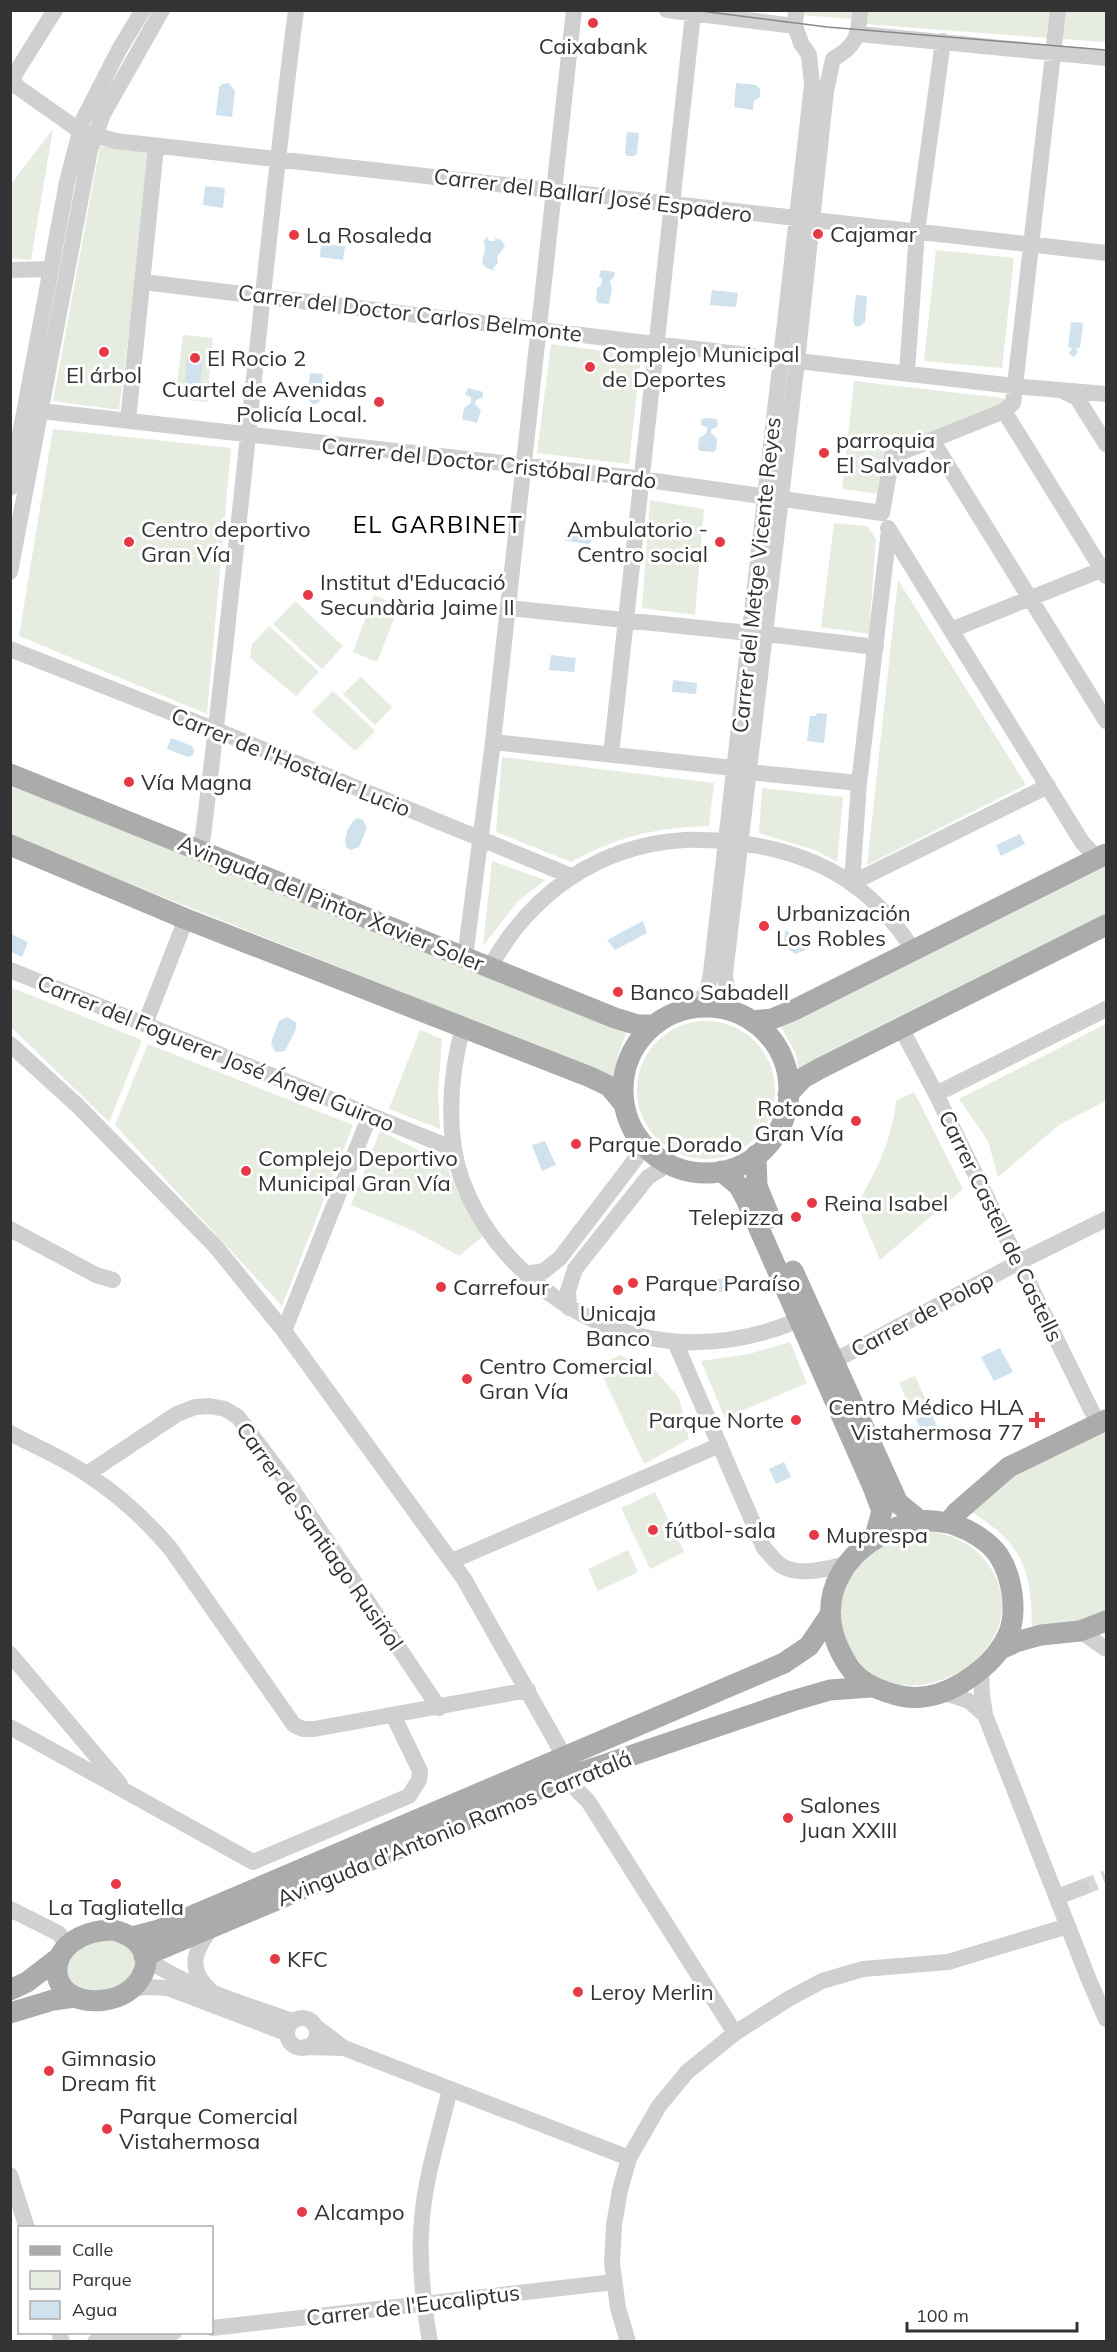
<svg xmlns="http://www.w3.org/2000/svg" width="1117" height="2352" font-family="Mulish,sans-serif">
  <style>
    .green { fill: #e6ecdf }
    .water { fill: #cfe2ee }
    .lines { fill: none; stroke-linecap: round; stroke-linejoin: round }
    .minor-tunnel { stroke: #d6d6d6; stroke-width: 16; stroke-dasharray: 16 8; stroke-linecap: butt }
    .minor { stroke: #d0d0d0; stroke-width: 16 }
    .major { stroke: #ababab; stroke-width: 21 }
    .tram { stroke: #888; stroke-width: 1.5 }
    .poi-dot { fill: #e63946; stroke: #fff; stroke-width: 2 }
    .labels { text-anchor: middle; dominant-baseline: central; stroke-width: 6; stroke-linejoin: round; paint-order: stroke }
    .poi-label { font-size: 22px; fill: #333; stroke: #fff; text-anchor: start }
    .street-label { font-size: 22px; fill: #333; stroke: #fff }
    .neighbourhood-label { font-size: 24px; letter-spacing: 1.5px; fill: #000; stroke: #fff }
  </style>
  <rect width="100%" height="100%" fill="#fff"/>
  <path class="green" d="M801,11H853L852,19L801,15Z
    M866,11H1051L1048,38L864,24Z
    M1064,11H1106V42L1061,39Z
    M53,129L31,260L11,258V184Z
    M100,146L152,152L119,410L53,401Z
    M936,250L1014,258L1002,368L924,361Z
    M183,335L213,338L207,402L175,399Z
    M551,344L641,356L629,464L537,453Z
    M854,381L1020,400L885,455L880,494L842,489Z
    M53,429L231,448L207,714L19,636Z
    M650,500L704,509L695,615L642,608Z
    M834,523L867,526L876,539L869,634L821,627Z
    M898,580L1026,785L867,865Z
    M374,595L399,606L377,662L353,652Z
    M295,601L343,646L322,669L273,624Z
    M269,626L319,672L296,696L250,658L252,644Z
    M361,677L392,707L375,725L343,694Z
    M333,691L375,731L355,751L312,712Z
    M502,757L714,783L709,826C654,828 619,836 571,862L496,832Z
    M10,784L627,1031L618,1055L614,1077L11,836Z
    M762,788L843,797L837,862L815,850L759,833Z
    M492,861L545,880L518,901L483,946Z
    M1106,862V914L798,1069L796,1054L780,1025Z
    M10,987L142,1040L109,1122L11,1027Z
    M637 1090a69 69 0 1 1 138 0a69 69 0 1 1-138 0Z
    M1106,1024V1101L1059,1125L998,1177L988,1141L959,1099Z
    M420,1030L442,1039L438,1093L440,1129L389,1109Z
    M148,1044L353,1125L282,1306L115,1125Z
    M914,1092L963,1189L880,1260L857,1205C877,1168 891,1144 896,1101Z
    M380,1131L446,1164L458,1193L482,1237L459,1256L414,1231L351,1205Z
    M790,1342L807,1383L725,1418L701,1361L749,1354Z
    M620,1355L656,1371L679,1398L689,1439L644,1464L598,1366Z
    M915,1376L929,1407L913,1414L899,1383Z
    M1106,1430V1615L1082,1621L1032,1626C1031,1566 1021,1543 970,1511L1018,1470Z
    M655,1492L684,1552L650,1569L621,1508Z
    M929,1531C958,1536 980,1547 994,1574C1037,1658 894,1733 850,1648C820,1588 869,1537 929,1531Z
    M628,1550L638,1572L598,1591L588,1569Z
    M107,1939L119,1941L136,1953V1970C112,1994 105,1997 72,1986C70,1980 66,1973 66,1967C65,1948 94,1943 107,1939Z"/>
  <path class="water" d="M229,83L235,91L232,117L216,115L219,87L222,84Z
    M736,83L756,85L760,89V97L754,101L753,110L734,107Z
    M627,132L639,133L637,154L633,156H627L625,153Z
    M205,186L225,188L223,208L203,205Z
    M487,237L489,241H495V238L501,240L505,246L497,257L498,263L493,268L494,271L485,267L482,262L485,250L484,240Z
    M321,244L345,246L343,260L320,257Z
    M601,270L615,272L614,277L610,281L612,290L609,304L598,303L596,300L597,288L601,285L602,279L599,276Z
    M712,290L738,293L736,307L710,305Z
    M856,295L867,296L865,322L859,327L855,326L853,321Z
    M1071,322L1083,323L1080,348H1076L1078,352L1074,357L1069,354L1072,348L1068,347Z
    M187,358L203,359L200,387L192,391L185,385Z
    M310,373L323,374L320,401L314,405L307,399Z
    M468,388L483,392V397L476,400L475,404L481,410L477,423L462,419L464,408L471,403V397L465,395Z
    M704,418L717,419L718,426L711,430V433L717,439L716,450L713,452L700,451L698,448L699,438L707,433V427L701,425V420Z
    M567,529L590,532L593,539L589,544L565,541Z
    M551,655L576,658L574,672L549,670Z
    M673,680L697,683L696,694L672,692Z
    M817,713L827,714L824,743L807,741L810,716H816Z
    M171,738L192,746L194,750L193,755L188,757L167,749Z
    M358,818L363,820L367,828L359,847L351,850L346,847C343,838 349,822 358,818Z
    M1020,834L1025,844L1001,856L996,845Z
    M643,921L647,933L615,950L607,940Z
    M785,930L811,945V947L796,954L784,947Z
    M11,934L28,942L22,957L11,952Z
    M287,1017L296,1022V1029L285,1051L275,1052L271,1043L279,1021Z
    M545,1141L556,1165L542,1171L532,1145Z
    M702,1279H723L724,1292L702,1293Z
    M1000,1348L1013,1372L994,1381L981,1357Z
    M931,1413L941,1435L925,1441L916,1419Z
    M784,1462L791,1477L776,1484L769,1469Z"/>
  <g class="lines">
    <path class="minor-tunnel" d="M1081,1888L1106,1878"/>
    <path class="minor" d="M667,10L795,26
      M859,34L1106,58
      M10,79L19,88L80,131L116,141L1106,253
      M10,82L55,10
      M10,270L51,269
      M143,282L780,359L1014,386L1106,394
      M907,372L917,232L943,41
      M1063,391L1077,398L1106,444
      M1004,411L1106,576
      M24,413L41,411L627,477L882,513
      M128,421L156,147
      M932,440L1106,721
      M10,488L67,182L83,120L120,48L143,10
      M882,513L892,456L1004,411L1013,403L1058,10
      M888,528L1082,842L1098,859
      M889,531L859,783L852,883L1048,786
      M10,572L90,150L103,114L162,10
      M508,608L749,633
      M951,630L1106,568
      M766,634L876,647
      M10,649L216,730L571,876
      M493,742L734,768
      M611,755L693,14
      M748,772L859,783
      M741,843C818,854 871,884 914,951
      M201,851C237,571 260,290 296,10
      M465,957L493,742L574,10
      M490,967C531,893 599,845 685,840C699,839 713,841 727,841
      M10,970L454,1149
      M696,1008L708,988L711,973L812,85L809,55L801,43L795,26L796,10
      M729,1010L725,974L797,361L826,91L833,59C856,46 859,36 860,10
      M145,1024L186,919
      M463,1027C452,1067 448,1109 454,1149C461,1193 487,1236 519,1267C596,1344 699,1362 799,1320
      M901,1028L936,1094L1098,1424
      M10,1044L78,1106L216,1247L284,1331L464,1579L564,1756
      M936,1094L1106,1009
      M10,1229L96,1275L113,1280
      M526,1274L544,1271L560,1258L625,1173L637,1157L641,1142
      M569,1308L568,1291L575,1269L648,1177L669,1164
      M284,1331L370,1115
      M675,1342L764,1548C770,1554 775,1562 782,1566C800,1577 826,1568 845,1565
      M834,1361L1019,1262L1106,1219
      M10,1433C36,1447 64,1458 88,1475C119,1495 146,1520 170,1548L294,1725L303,1729H314L528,1690
      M87,1474L177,1414L195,1407L210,1406L225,1409L238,1417L290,1486L439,1708
      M452,1561L720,1445
      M1080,1631L1106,1649
      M10,1654L120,1784
      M981,1671L982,1694L985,1715L1089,1980L1106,2019
      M942,1692L969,1701L985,1715
      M10,1727L253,1862L409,1796L419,1780L420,1771L393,1715
      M565,1778L588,1801L735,2033
      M1057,1897L1081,1888
      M10,1909L58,1933L68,1944
      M145,1958C189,1988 242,2003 292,2021
      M131,1989L146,1987L168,1988L286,2033
      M210,1990C186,1968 195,1950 212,1927
      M287 2033a15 15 0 1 1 30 0a15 15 0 1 1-30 0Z
      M305,2047L344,2048L315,2026
      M344,2048L629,2158
      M10,2175L27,2228
      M212,2328L614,2282
      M59,2332L62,2342
      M95,2342L174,2332
      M430,2342C423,2302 418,2259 422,2218C426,2174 440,2132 450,2089
      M628,2342L618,2308L612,2263L614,2225L620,2190L629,2158L659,2106L687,2072L735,2033L790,1998L822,1981L863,1969L948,1962L1068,1926"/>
    <path class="major" d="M10,774L615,1018L638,1025H654
      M10,845L186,919L590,1077L609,1086L624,1104
      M623 1090a83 83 0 1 1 166 0a83 83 0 1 1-166 0Z
      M752,1021L772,1019L794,1010L1106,854
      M788,1094L803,1078L819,1069L1106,925
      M756,1155L757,1186L770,1218
      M721,1171L739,1186L746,1199L873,1487L882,1511L874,1540
      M793,1271L898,1503L919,1520
      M919,1520C931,1521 944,1521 955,1525C970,1530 990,1542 999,1556C1012,1576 1018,1612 1008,1635C998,1657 982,1670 962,1683C940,1696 917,1702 893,1694C875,1689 858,1681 848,1665C804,1597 849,1538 919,1520Z
      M948,1523L956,1513L1009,1467L1106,1420
      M999,1650L1016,1642L1041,1635L1080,1631L1106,1621
      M113,1930C136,1935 156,1955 140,1979C132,1991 119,1998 105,2000C40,2009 39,1931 113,1930Z
      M132,1937L159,1930L784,1663L809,1646L830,1615
      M144,1956L565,1778L792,1701L830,1690L871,1687
      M10,1990L27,1982L57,1959
      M10,2013L53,2000L75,1997"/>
    <path class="tram" d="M693,10L827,27L1106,50"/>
  </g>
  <g class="poi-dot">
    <circle cx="593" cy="23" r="6"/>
    <circle cx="818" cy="234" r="6"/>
    <circle cx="294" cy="235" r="6"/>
    <circle cx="104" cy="352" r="6"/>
    <circle cx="195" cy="358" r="6"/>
    <circle cx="590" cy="367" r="6"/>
    <circle cx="379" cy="402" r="6"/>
    <circle cx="824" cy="453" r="6"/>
    <circle cx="129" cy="542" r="6"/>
    <circle cx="720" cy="542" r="6"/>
    <circle cx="308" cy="595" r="6"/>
    <circle cx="129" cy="782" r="6"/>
    <circle cx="764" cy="926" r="6"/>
    <circle cx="618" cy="992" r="6"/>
    <circle cx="856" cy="1121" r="6"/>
    <circle cx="576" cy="1144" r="6"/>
    <circle cx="246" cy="1171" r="6"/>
    <circle cx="812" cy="1203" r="6"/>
    <circle cx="796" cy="1217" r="6"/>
    <circle cx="633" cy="1283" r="6"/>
    <circle cx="441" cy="1287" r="6"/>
    <circle cx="618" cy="1290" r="6"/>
    <circle cx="467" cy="1379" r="6"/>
    <circle cx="796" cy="1420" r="6"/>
    <path d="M1034 1411h6v6h6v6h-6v6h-6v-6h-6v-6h6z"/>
    <circle cx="653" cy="1530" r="6"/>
    <circle cx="814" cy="1535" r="6"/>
    <circle cx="788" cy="1818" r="6"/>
    <circle cx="116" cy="1884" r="6"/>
    <circle cx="275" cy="1959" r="6"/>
    <circle cx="578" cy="1992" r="6"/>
    <circle cx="49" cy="2071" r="6"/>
    <circle cx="107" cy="2129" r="6"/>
    <circle cx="302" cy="2212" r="6"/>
  </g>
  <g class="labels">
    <g class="poi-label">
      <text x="593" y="46" text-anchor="middle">Caixabank</text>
      <text x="830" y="234">Cajamar</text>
      <text x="306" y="235">La Rosaleda</text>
      <text x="602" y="354">Complejo Municipal<tspan x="602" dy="25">de Deportes</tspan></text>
      <text x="207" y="358">El Rocio 2</text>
      <text x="104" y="375" text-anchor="middle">El árbol</text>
      <text x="367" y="389" text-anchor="end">Cuartel de Avenidas<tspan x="367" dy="25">Policía Local.</tspan></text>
      <text x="836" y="440">parroquia<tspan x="836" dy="25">El Salvador</tspan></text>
      <text x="141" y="529">Centro deportivo<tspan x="141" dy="25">Gran Vía</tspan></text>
      <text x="708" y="529" text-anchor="end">Ambulatorio -<tspan x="708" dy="25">Centro social</tspan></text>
      <text x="320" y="582">Institut d'Educació<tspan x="320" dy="25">Secundària Jaime II</tspan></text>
      <text x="141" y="782">Vía Magna</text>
      <text x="776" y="913">Urbanización<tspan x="776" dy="25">Los Robles</tspan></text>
      <text x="630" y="992">Banco Sabadell</text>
      <text x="844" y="1108" text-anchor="end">Rotonda<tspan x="844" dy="25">Gran Vía</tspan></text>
      <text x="588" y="1144">Parque Dorado</text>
      <text x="258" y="1158">Complejo Deportivo<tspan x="258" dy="25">Municipal Gran Vía</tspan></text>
      <text x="824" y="1203">Reina Isabel</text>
      <text x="784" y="1217" text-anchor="end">Telepizza</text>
      <text x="645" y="1283">Parque Paraíso</text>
      <text x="453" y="1287">Carrefour</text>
      <text x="618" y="1313" text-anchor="middle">Unicaja<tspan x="618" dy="25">Banco</tspan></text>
      <text x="479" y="1366">Centro Comercial<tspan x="479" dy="25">Gran Vía</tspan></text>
      <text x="1024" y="1407" text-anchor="end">Centro Médico HLA<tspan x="1024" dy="25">Vistahermosa 77</tspan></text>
      <text x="784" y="1420" text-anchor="end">Parque Norte</text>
      <text x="665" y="1530">fútbol-sala</text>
      <text x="826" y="1535">Muprespa</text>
      <text x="800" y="1805">Salones<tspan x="800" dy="25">Juan XXIII</tspan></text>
      <text x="116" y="1907" text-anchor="middle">La Tagliatella</text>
      <text x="287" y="1959">KFC</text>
      <text x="590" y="1992">Leroy Merlin</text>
      <text x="61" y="2058">Gimnasio<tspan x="61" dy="25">Dream fit</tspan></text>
      <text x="119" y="2116">Parque Comercial<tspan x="119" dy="25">Vistahermosa</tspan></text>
      <text x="314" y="2212">Alcampo</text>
    </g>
    <g class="street-label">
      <text transform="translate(593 195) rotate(7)">Carrer del Ballarí José Espadero</text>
      <text transform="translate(410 313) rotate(7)">Carrer del Doctor Carlos Belmonte</text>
      <text transform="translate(489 463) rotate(6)">Carrer del Doctor Cristóbal Pardo</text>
      <text transform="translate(756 575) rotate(-84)">Carrer del Metge Vicente Reyes</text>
      <text transform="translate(291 762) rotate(22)">Carrer de l'Hostaler Lucio</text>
      <text transform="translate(331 903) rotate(22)">Avinguda del Pintor Xavier Soler</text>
      <text transform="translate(216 1053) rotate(22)">Carrer del Foguerer José Ángel Guirao</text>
      <text transform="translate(1001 1226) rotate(64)">Carrer Castell de Castells</text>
      <text transform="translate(922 1314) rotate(-28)">Carrer de Polop</text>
      <text transform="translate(320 1536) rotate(55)">Carrer de Santiago Rusiñol</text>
      <text transform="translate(454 1828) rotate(-22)">Avinguda d'Antonio Ramos Carratalá</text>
      <text transform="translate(413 2305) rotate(-7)">Carrer de l'Eucaliptus</text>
    </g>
    <g class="neighbourhood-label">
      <text x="438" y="524">EL GARBINET</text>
    </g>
  </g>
  <rect width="1117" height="2352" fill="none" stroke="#333333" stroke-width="24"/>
  <rect x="18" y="2226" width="195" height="108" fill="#ffffff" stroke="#adadad" stroke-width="1.5"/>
  <rect x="30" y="2246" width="30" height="9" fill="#ababab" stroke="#adadad" stroke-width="1.5"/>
  <text x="72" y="2256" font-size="18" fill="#333333">Calle</text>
  <rect x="30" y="2271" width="30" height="18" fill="#e6ecdf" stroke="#adadad" stroke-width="1.5"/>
  <text x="72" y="2286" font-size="18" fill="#333333">Parque</text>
  <rect x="30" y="2301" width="30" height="18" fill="#cfe2ee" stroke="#adadad" stroke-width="1.5"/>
  <text x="72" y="2316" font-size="18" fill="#333333">Agua</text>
  <path d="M907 2322v9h170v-9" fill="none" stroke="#333333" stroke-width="3"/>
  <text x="916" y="2322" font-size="18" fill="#333333" stroke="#ffffff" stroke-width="4.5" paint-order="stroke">100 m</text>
</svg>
